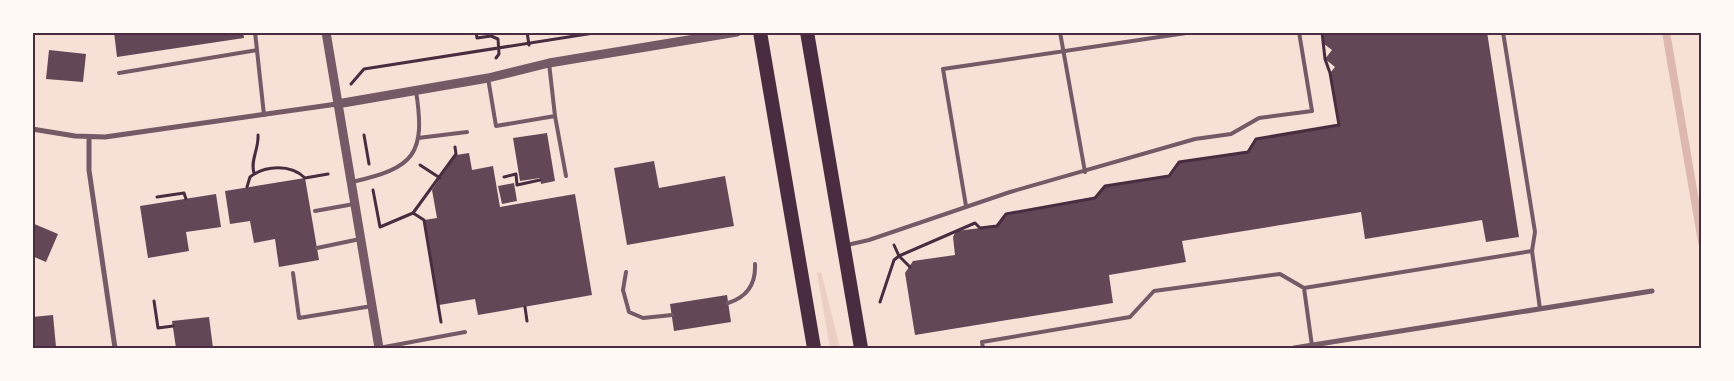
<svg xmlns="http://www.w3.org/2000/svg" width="1734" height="381" font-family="'DejaVu Sans',sans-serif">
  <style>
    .green { fill: #ebcfc5 }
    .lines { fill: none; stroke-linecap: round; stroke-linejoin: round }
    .stream { stroke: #dcb8b0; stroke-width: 8 }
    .building { fill: #644757 }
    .path { stroke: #4a2c40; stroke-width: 3 }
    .service { stroke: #755966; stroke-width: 4 }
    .minor { stroke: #755966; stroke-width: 5 }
    .tertiary { stroke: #755966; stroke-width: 9 }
    .trunk { stroke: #4a2c40; stroke-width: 14 }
    .neatline { fill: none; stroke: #4a2c40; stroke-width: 2 }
  </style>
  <rect width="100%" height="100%" fill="#f7e1d7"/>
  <path class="green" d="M821,272L840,348H830L817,273Z"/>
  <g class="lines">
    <path class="stream" d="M1666,32L1702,242"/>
  </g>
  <path class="building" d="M114,32H243L244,38L117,57Z
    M1322,32H1487L1519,237L1486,242L1482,220L1365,239L1361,212L1182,241L1186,262L1109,275L1113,303L915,335L905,273L913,261L955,255L953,237L956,231L997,226L1006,214L1095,198L1105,186L1169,176L1179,162L1248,152L1256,139L1339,125L1330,73L1335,67L1325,59L1332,50L1324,44Z
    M49,50L86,54L83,82L46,79Z
    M547,133L555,181L541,184L540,178L520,181L513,138Z
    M469,153L472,170L493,166L500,207L575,194L592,295L478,315L475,299L439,305L424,220L437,218L432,190L456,155Z
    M654,161L659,188L725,176L734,226L627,245L614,168Z
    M305,178L319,260L279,267L275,239L254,243L250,221L230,224L225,191Z
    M514,183L517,201L502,204L498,186Z
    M216,194L221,227L186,232L189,251L148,258L140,206Z
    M32,223L58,234L46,262L32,256Z
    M727,295L731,322L674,331L670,304Z
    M53,315L56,347L32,348V317Z
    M209,317L213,348H176L172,321Z"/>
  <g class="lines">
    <path class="path" d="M476,32L477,38L491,36L498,39L499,54L496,58
      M527,32L529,45
      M351,84L364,69L600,32
      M364,135L369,164
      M420,165L440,178
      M254,173C250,160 259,149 258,135
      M504,177L516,174L517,185L540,180
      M247,187L250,177C265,165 291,164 305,178L328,174
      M373,190L380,227L413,213L456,154L455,147
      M157,197L184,193L186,199
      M413,213L424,220L441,322
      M894,245L899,256L910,267
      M154,301L158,328L173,326
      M880,302L894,260L899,256L975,223L980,228L997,226L1006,214L1095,198L1105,186L1169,176L1179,162L1248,152L1256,139L1339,125L1330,73L1325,59L1322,32
      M525,307L527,321"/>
    <path class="service" d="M255,32L264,115
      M1060,32L1085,172
      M1503,32L1535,232L1532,251
      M119,73L257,50
      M488,78L496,126L555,116L549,63
      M555,116L566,176
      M418,138L467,132
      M352,182C414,168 426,155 416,91
      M966,206L943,69L1193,32
      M315,211L354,204
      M847,245L869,240L1010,192L1195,139L1231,134L1259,118L1312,111L1299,32
      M317,248L360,239
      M626,272L623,290L629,312L643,318L672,315
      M293,273L299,318L372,306
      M728,303C747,297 756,284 755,264
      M1312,346L1304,288L1532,251L1540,309
      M379,348L465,332
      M983,348L982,342L1130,317L1154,291L1280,274L1304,288"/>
    <path class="minor" d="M32,129L75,136L105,137L337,104
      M89,137V170L115,348
      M1294,348L1652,291"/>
    <path class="tertiary" d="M326,32L379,348
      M337,104L488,78L549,63L737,32"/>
    <path class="trunk" d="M760,32L814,348
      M807,32L861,348"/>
  </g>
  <rect width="1734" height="381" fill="none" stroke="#fffaf5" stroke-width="68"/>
  <rect x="34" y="34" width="1666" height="313" class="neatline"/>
</svg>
